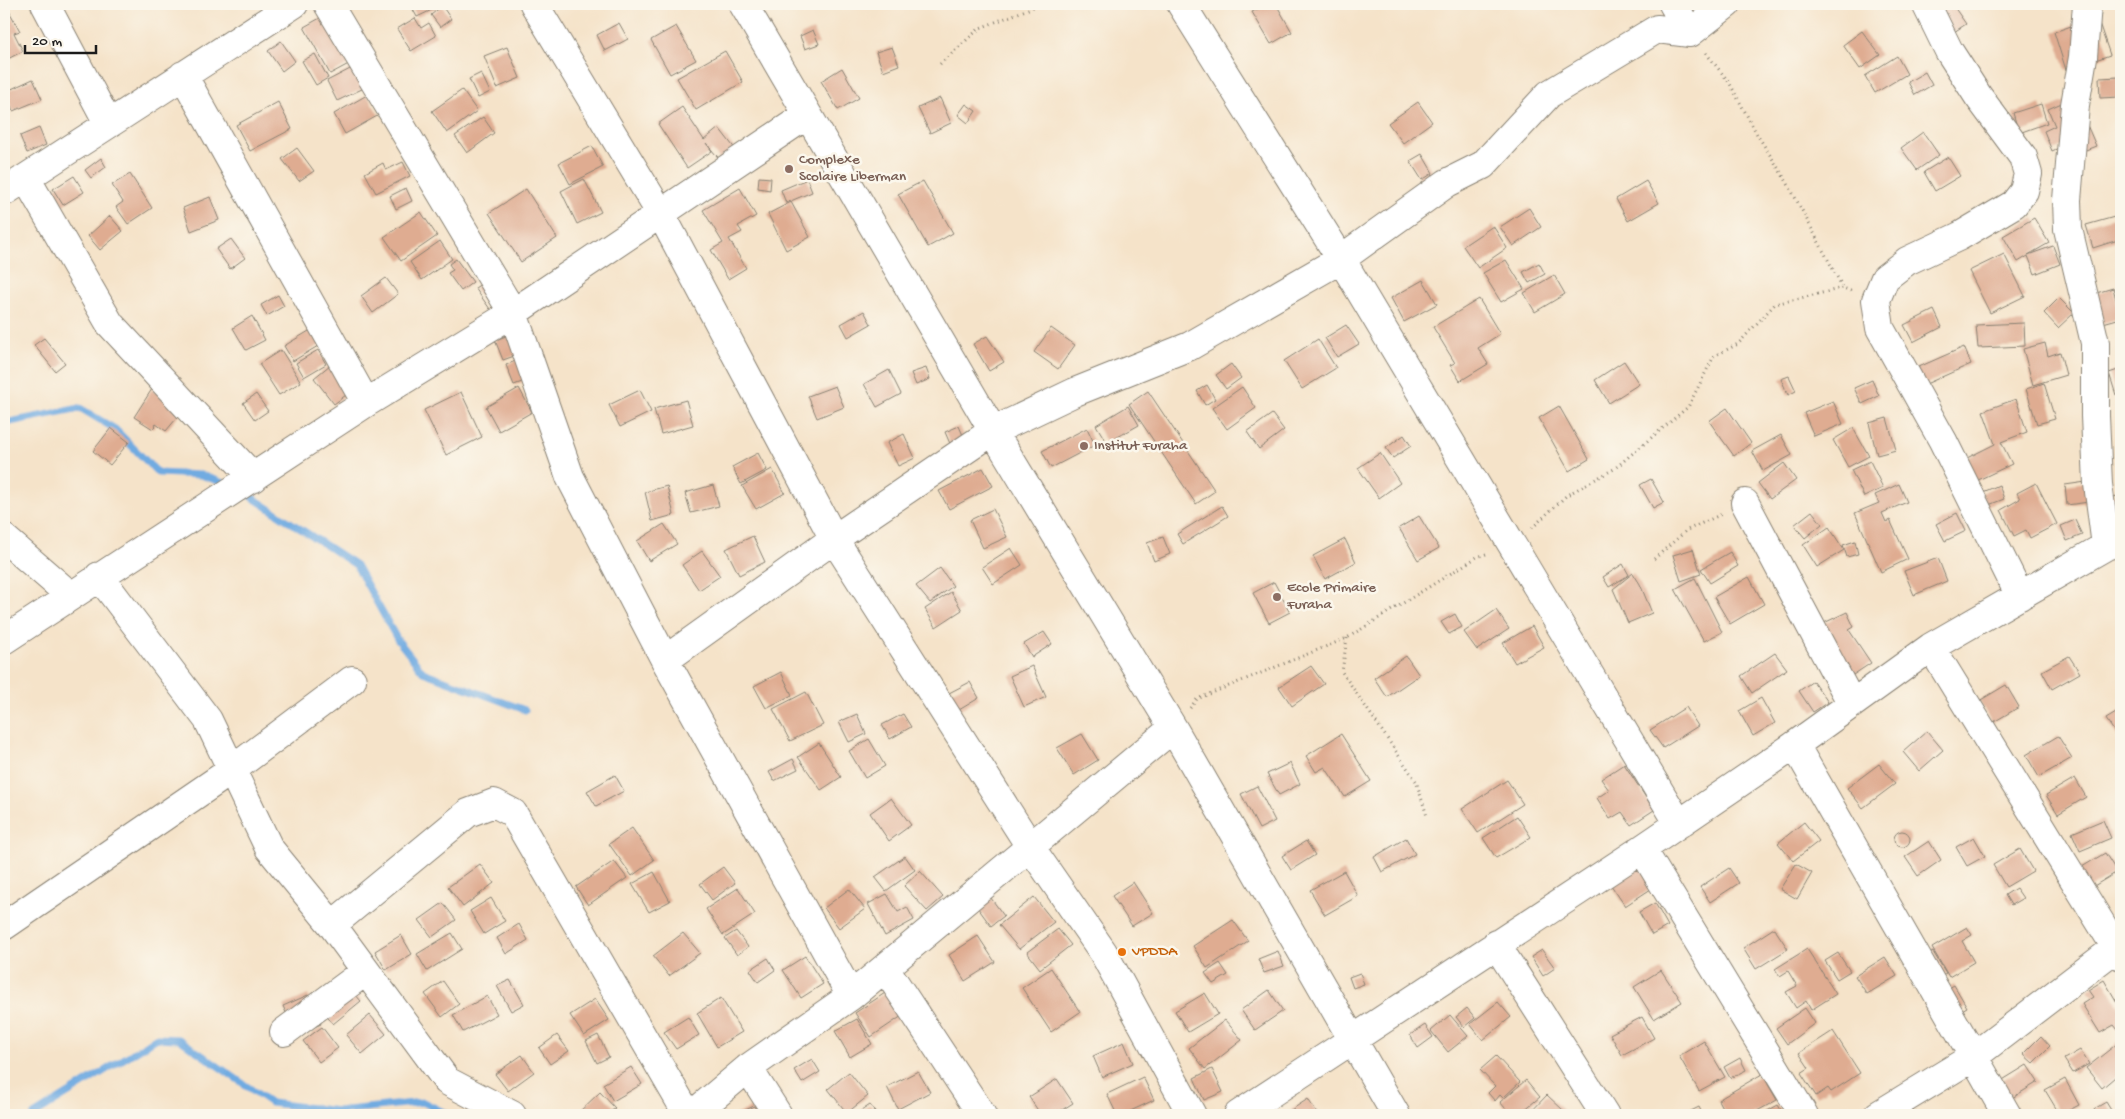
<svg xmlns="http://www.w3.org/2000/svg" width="2125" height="1119" font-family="'Gochi Hand',sans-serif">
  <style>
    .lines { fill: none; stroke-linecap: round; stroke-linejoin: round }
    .stream { stroke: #71abe1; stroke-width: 7 }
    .building { fill: #dfac91 }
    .minor-casing { stroke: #888072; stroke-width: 30 }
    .path { stroke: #888072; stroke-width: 3; stroke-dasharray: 1 4; stroke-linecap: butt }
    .minor { stroke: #fff; stroke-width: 28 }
    .education-dot { fill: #8d6e63; stroke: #fbf7ec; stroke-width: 2 }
    .food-dot { fill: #e8710a; stroke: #fbf7ec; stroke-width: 2 }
    .labels { text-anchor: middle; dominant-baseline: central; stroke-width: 5; stroke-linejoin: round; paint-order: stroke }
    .education-label { font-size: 15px; fill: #785e54; stroke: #fbf7ec; text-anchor: start }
    .food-label { font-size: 15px; fill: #c56008; stroke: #fbf7ec; text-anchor: start }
  </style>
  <rect width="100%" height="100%" fill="#fbf7ec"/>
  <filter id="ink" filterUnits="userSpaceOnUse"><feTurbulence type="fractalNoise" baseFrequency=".02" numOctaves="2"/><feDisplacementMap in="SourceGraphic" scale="10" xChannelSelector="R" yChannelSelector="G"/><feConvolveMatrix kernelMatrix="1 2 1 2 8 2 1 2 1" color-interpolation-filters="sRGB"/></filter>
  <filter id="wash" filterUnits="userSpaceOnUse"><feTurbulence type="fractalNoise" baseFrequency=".0096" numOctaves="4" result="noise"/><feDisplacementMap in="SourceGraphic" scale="20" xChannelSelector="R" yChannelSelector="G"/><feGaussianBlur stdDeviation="1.12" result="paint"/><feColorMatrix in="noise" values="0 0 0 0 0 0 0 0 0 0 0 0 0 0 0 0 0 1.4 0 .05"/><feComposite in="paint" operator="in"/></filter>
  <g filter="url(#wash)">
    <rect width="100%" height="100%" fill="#f5e3c9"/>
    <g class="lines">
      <path class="stream" d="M4,420L10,422L80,408L115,429L158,473L201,475L229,485
        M241,490L356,565L397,639L423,672L525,710
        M34,1115L157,1038L179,1039L271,1103L338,1111L423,1102L449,1115"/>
    </g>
    <g id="blocks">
      <path class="building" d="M410,4H437L438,7L417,17Z
        M1267,4H1276L1292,32L1271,44L1252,12Z
        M1947,4H1952L1966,24L1951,34L1936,11Z
        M442,6L451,19L440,27L431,15Z
        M9,11L20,31L14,33L23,51L4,61V14Z
        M329,13L356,60L330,74L304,27Z
        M2097,17L2110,55L2066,70L2054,32Z
        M415,18L421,28L429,23L436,36L411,51L397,29Z
        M619,23L628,39L605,51L597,35Z
        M676,26L696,60L670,74L651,40Z
        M813,30L819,44L805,49L800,36Z
        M1862,31L1880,55L1860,69L1843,45Z
        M281,41L295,61L282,71L268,51Z
        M507,47L520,78L497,88L484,56Z
        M892,47L899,65L883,71L876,52Z
        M725,51L743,82L696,110L677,78Z
        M315,54L328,78L316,85L302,61Z
        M1897,56L1907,74L1875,93L1865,76Z
        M354,67L364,88L337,101L327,81Z
        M842,68L859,98L838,110L821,81Z
        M1925,72L1932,85L1915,95L1908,82Z
        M481,73L490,92L478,98L469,79Z
        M2119,77L2120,97L2100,98L2099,78Z
        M33,79L42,99L13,111L5,92Z
        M462,90L477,111L447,133L432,111Z
        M367,95L379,115L345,134L334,114Z
        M2075,97L2096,146L2068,157L2063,146L2052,151L2044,131L2055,126L2048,109Z
        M940,98L951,123L930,133L918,108Z
        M278,102L292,129L250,151L236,125Z
        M1418,102L1432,122L1403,143L1388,123Z
        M966,104L976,111L968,123L958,115Z
        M2041,104L2047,123L2019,133L2013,113Z
        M682,107L704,140L719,128L736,150L721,161L706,143L712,151L687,168L658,124Z
        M483,117L494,133L467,153L455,136Z
        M39,128L46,145L27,153L20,136Z
        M1923,132L1939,155L1917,170L1901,148Z
        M592,146L603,167L570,184L559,163Z
        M297,148L314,171L299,181L282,159Z
        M1422,154L1433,173L1422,180L1410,161Z
        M1948,157L1960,176L1935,191L1924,172Z
        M101,158L106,167L91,178L85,170Z
        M403,162L410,176L376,193L365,173L383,163L386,170Z
        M130,174L152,208L128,224L116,207L123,202L112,185Z
        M74,176L84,192L63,205L53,189Z
        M759,177L771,178L770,190L758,188Z
        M584,179L601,212L577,224L561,191Z
        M807,179L812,192L786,203L781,190Z
        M923,181L953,233L928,247L898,194Z
        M1646,181L1659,203L1628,221L1616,199Z
        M406,188L412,201L396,209L390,196Z
        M740,188L756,216L738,226L742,232L729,239L746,268L728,279L711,250L723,243L703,210Z
        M526,189L557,238L521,262L489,213Z
        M210,197L219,220L191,231L183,208Z
        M791,202L810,237L786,250L768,214Z
        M1529,208L1541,227L1513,246L1500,227Z
        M421,212L437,236L401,261L384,237Z
        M110,216L123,231L100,250L88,236Z
        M2118,216L2121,227V239L2093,248L2086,225Z
        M2034,218L2049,243L2028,255L2053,246L2060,264L2035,274L2028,256L2018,262L2003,236Z
        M1493,226L1507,248L1478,268L1463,246Z
        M231,239L245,258L230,269L216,249Z
        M440,241L452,259L422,280L410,262Z
        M2004,254L2025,296L1990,313L1969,271Z
        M456,259L473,282L461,291L448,273L453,270L449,264Z
        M1506,260L1524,289L1501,302L1483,273Z
        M1539,263L1545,274L1529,283L1523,272Z
        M1554,275L1565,294L1535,312L1524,293Z
        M493,276L507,297L490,309L475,288Z
        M386,278L398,294L373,313L361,296Z
        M1423,280L1437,304L1404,322L1391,298Z
        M2113,288L2121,318L2103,323L2093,294Z
        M278,295L284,306L267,316L261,305Z
        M2059,298L2074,313L2058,328L2044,313Z
        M1479,299L1500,334L1478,348L1488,364L1460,381L1450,365L1455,363L1433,327Z
        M1934,310L1942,327L1913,342L1904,325Z
        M864,311L871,324L848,337L841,324Z
        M252,316L265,340L246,350L233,328Z
        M2024,323L2025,346L1978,348L1976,325Z
        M1346,325L1359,344L1337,357L1325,338Z
        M314,328L323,343L293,361L284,346Z
        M1051,328L1075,345L1058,369L1034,352Z
        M512,334L520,354L503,360L495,340Z
        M987,336L1004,362L989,371L973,344Z
        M44,338L65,363L55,371L34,345Z
        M1318,339L1336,368L1302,389L1284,361Z
        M2045,343L2048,356L2060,352L2066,375L2033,385L2023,349Z
        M1964,347L1971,364L1919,387L1912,370Z
        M281,350L301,382L279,395L259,364Z
        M318,350L326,364L304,377L296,363Z
        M522,358L530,379L514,385L506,365Z
        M1624,361L1639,384L1609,403L1595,380Z
        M1231,364L1241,378L1226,389L1216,375Z
        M330,365L350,392L334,404L314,378Z
        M926,368L930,379L916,385L911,373Z
        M2121,369V394L2116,395L2109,373Z
        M889,370L901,394L877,407L864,384Z
        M1789,376L1796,391L1788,395L1781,379Z
        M1872,380L1879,396L1862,404L1854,388Z
        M2044,383L2055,419L2037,424L2026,389Z
        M1207,385L1215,399L1205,405L1197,391Z
        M835,386L844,407L817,418L808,396Z
        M1242,387L1256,408L1227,429L1212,408Z
        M519,388L532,412L499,431L486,407Z
        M152,389L181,413L166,431L156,424L153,429L134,417Z
        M640,390L651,412L620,427L609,405Z
        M1148,391L1215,491L1196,504L1129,404Z
        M461,392L482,437L446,455L424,410Z
        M256,394L268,411L255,420L243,403Z
        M2016,399L2027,432L2001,442L2012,464L1974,482L1963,460L1995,444L1983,411Z
        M686,400L693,425L661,434L654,409Z
        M1833,401L1843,424L1814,436L1804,413Z
        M1128,406L1139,425L1107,443L1096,425Z
        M1559,406L1589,459L1569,471L1539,418Z
        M1727,408L1751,443L1734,456L1709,421Z
        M1272,414L1284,430L1259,449L1247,432Z
        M1887,418L1896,450L1877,455L1869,423Z
        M959,426L965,440L951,446L945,432Z
        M111,428L129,442L110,465L93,451Z
        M1087,428L1095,445L1051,468L1042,451Z
        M1853,428L1869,456L1848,467L1833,440Z
        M904,434L915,458L898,466L887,443Z
        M1404,435L1411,446L1393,458L1386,448Z
        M1781,435L1792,455L1763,471L1752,451Z
        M758,453L767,470L741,484L732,467Z
        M1380,453L1400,483L1379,498L1358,468Z
        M1870,461L1883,488L1864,497L1851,470Z
        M1784,463L1796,480L1770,499L1758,483Z
        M983,468L993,486L949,509L939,491Z
        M772,469L785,493L756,509L742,486Z
        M1651,479L1664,502L1653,508L1640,485Z
        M2093,481L2096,501L2067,505L2065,485Z
        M2036,483L2057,524L2030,538L2026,530L2014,536L2001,510L2020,499L2017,493Z
        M1899,484L1907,502L1882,513L1886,522L1890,520L1908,559L1881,572L1855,513L1879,503L1875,495Z
        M713,485L719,506L691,513L685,493Z
        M1999,485L2004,499L1986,506L1981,493Z
        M667,486L674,515L652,521L645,492Z
        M2121,496V521L2110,522L2107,497Z
        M1222,506L1228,516L1183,544L1177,534Z
        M993,509L1007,537L983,548L970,520Z
        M1812,511L1822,524L1805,538L1794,525Z
        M1957,513L1966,531L1945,541L1936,524Z
        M1419,516L1439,548L1418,560L1399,528Z
        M2075,520L2082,535L2067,541L2061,526Z
        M664,524L677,544L649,561L637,541Z
        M1829,527L1844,550L1817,567L1803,545Z
        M753,536L765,562L739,575L726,549Z
        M1163,537L1170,554L1154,561L1147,543Z
        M1345,539L1356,562L1325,579L1313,556Z
        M1855,541L1858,554L1847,557L1843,545Z
        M1011,548L1022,565L993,584L982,567Z
        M1693,549L1701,574L1681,581L1673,555Z
        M702,551L720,576L699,590L682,565Z
        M1730,552L1738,566L1710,583L1701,569Z
        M1938,558L1947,581L1914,595L1904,571Z
        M1623,564L1629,575L1609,587L1603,577Z
        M940,568L953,586L930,603L916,586Z
        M1633,573L1640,584L1652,613L1628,623L1613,589Z
        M1749,577L1764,604L1730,624L1714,597Z
        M1695,578L1722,632L1704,641L1675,589Z
        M1274,582L1290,612L1269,623L1253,593Z
        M951,592L962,610L936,627L925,609Z
        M1496,610L1509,629L1477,650L1464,632Z
        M1847,612L1854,627L1849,630L1871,663L1853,675L1825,633L1824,623Z
        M1455,614L1462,627L1449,634L1441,622Z
        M1532,626L1544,647L1515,663L1503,643Z
        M1044,632L1052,644L1032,657L1024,644Z
        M1775,653L1787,669L1752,693L1741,676Z
        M1406,656L1419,675L1387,697L1374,678Z
        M2069,656L2080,673L2052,689L2042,671Z
        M1032,666L1046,697L1024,707L1010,676Z
        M1311,666L1324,684L1292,706L1279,687Z
        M781,672L792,695L766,708L754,686Z
        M1813,681L1828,702L1813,712L1799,691Z
        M970,682L979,698L959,710L949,693Z
        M2006,685L2019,707L1992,723L1979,701Z
        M806,692L823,725L790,741L773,709Z
        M1761,698L1775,723L1753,736L1739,711Z
        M1686,707L1698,726L1663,748L1650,730Z
        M2121,710V740H2120L2106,719Z
        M857,714L866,734L849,742L839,722Z
        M903,714L911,727L890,739L882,725Z
        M1927,731L1943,750L1919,771L1903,752Z
        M1082,734L1098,760L1074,775L1057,748Z
        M1341,734L1371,781L1345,797L1325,767L1316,772L1306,756Z
        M2058,736L2072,758L2039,777L2026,755Z
        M869,739L885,766L865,778L849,751Z
        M819,743L841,777L821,790L798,757Z
        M793,759L798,769L774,781L769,772Z
        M1290,763L1300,784L1279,795L1267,774Z
        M1624,764L1654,810L1631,825L1622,812L1610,819L1597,798L1609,790L1601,779Z
        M1879,764L1895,784L1863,808L1847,788Z
        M615,775L624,791L596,806L587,791Z
        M2075,778L2086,797L2058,814L2046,795Z
        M1507,780L1523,804L1478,833L1462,809Z
        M1257,786L1275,821L1259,829L1241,794Z
        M891,798L911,825L889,841L870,813Z
        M1517,816L1531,837L1496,858L1483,838Z
        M2103,820L2111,838L2080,851L2072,833Z
        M1804,822L1819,841L1793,861L1778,843Z
        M632,828L654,860L632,876L609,844Z
        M1894 839a8 8 0 1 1 16 0a8 8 0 1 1-16 0Z
        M1974,837L1985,856L1967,866L1956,847Z
        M1406,838L1415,854L1382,872L1374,857Z
        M1306,841L1315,855L1291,870L1282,856Z
        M1929,841L1941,860L1918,876L1905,857Z
        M2020,849L2033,871L2006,887L1993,865Z
        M2105,853L2117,872L2089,889L2077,870Z
        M905,856L915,870L886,891L875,877Z
        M614,861L627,878L588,905L576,887Z
        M480,864L494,883L463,907L448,887Z
        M1796,864L1812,873L1797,899L1780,889Z
        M1640,866L1654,887L1625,906L1611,885Z
        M723,867L735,883L712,900L700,884Z
        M1729,868L1739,883L1710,902L1700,887Z
        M920,871L943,897L927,911L904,886Z
        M1344,871L1358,896L1325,915L1310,890Z
        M654,872L670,901L649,912L632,884Z
        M1133,882L1153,913L1132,926L1112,896Z
        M738,888L755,914L723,935L706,909Z
        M2016,888L2023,898L2011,905L2005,895Z
        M849,889L865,909L839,928L824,908Z
        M887,894L898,912L907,907L914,920L885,936L868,904Z
        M988,894L1004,916L991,926L975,904Z
        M1034,897L1054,922L1019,949L999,925Z
        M491,898L505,921L484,934L470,911Z
        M443,903L456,920L432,937L419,920Z
        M1655,903L1668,926L1652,935L1639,912Z
        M1233,920L1248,941L1207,968L1193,946Z
        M519,924L528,940L506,954L497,938Z
        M1967,927L1972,935L1962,941L1974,962L1949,977L1932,948Z
        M1774,928L1788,949L1756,969L1743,948Z
        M1058,929L1071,945L1040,969L1027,952Z
        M736,931L748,947L737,955L725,938Z
        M452,933L462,949L427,971L417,954Z
        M683,933L700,953L669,976L653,956Z
        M401,935L412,954L386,970L375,951Z
        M978,936L995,962L965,981L949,955Z
        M1807,949L1836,994L1811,1010L1806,1001L1796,1008L1786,992L1797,986L1788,971L1780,976L1775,969Z
        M1542,950L1555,968L1543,976L1531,957Z
        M1278,951L1284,966L1264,973L1258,959Z
        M1933,952L1946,973L1938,978L1919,960Z
        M1838,953L1850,971L1837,979L1825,961Z
        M805,956L823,984L801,998L783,970Z
        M1885,957L1897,976L1867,994L1855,976Z
        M768,958L775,970L758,982L750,970Z
        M1220,963L1228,975L1213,984L1205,973Z
        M1051,968L1080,1012L1051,1032L1022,988Z
        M1661,970L1682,1002L1654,1019L1634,987Z
        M1360,973L1364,984L1353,988L1349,977Z
        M510,980L524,1004L511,1011L497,986Z
        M2104,980L2121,1009V1028L2118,1030L2114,1025L2100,1033L2082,1004L2093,997L2088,990Z
        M443,981L459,1004L442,1017L425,994Z
        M1954,985L1967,1007L1955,1014L1942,992Z
        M349,987L361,1001L333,1024L321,1009Z
        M1269,990L1283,1011L1255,1030L1241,1010Z
        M885,993L902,1016L871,1037L855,1013Z
        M1205,993L1218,1014L1188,1032L1175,1011Z
        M308,995L321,1024L296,1035L283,1006Z
        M487,996L497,1014L463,1032L453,1015Z
        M721,998L742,1032L717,1047L697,1013Z
        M595,999L609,1020L584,1036L570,1015Z
        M1498,1002L1511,1017L1483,1040L1470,1024Z
        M1467,1008L1475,1018L1464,1027L1456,1017Z
        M1805,1008L1815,1023L1787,1044L1776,1028Z
        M370,1015L386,1034L362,1054L346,1035Z
        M1450,1015L1468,1036L1448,1052L1431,1031Z
        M688,1017L699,1035L676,1049L664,1032Z
        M1642,1017L1654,1038L1622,1055L1610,1034Z
        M857,1019L872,1044L850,1057L835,1031Z
        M1225,1020L1242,1040L1205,1069L1189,1048Z
        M1425,1025L1433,1037L1418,1048L1410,1035Z
        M322,1027L338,1048L319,1062L303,1041Z
        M1833,1031L1860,1073L1831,1092L1828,1088L1816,1096L1801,1073L1809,1068L1799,1053Z
        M557,1035L569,1051L550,1064L539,1048Z
        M598,1035L609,1057L597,1063L586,1041Z
        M2041,1036L2050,1046L2033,1063L2023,1054Z
        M1704,1041L1725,1077L1699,1091L1679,1056Z
        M1124,1042L1133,1063L1102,1077L1093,1056Z
        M2118,1043L2121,1047V1072L2102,1088L2086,1068Z
        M2080,1050L2089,1064L2073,1073L2064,1059Z
        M522,1055L534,1072L508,1091L495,1074Z
        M1496,1056L1520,1082L1503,1098L1500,1095L1495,1101L1488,1093L1495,1086L1480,1070Z
        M1740,1058L1746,1070L1730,1078L1724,1067Z
        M812,1059L820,1072L802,1083L794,1070Z
        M2027,1065L2038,1082L2012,1098L2001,1081Z
        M631,1067L642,1084L613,1101L603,1084Z
        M1212,1069L1223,1092L1204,1100L1194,1078Z
        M918,1071L930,1092L898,1109L887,1087Z
        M849,1072L868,1096L847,1113L828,1089Z
        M1762,1074L1777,1100L1750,1115H1726L1718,1100Z
        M1143,1077L1154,1100L1122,1115H1117L1107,1094Z
        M1057,1079L1073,1103L1054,1115H1041L1029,1097Z
        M2065,1079L2079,1105L2060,1115L2045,1090Z
        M1526,1080L1540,1097L1518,1115H1511L1500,1102Z
        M600,1092L615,1108L607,1115H576Z
        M1547,1095L1563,1110L1558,1115H1528Z
        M1308,1099L1318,1115H1294L1291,1110Z
        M2106,1102L2114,1115H2098L2094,1109Z
        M870,1105L878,1115H855Z
        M1778,1105L1784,1115H1760Z
        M754,1106L759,1115H735Z
        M1699,1107L1703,1115H1683Z"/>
    </g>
  </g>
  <g filter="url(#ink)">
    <use href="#blocks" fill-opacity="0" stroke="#888072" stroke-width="1"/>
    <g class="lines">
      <g class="minor-casing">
        <path id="minor" d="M45,4L108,123
          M328,4L513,313L570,477L665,660L851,996
          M534,4L661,214L834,539L1031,848L1103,952L1192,1115
          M743,4L993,431L1173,728L1396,1115
          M1181,4L1341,259L1679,824
          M1673,4L1690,33
          M1926,4L1949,51L1978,96L2023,157L2028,174L2024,191L2014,204L1960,236L1907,261L1885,278L1876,300L1880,328L1943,441L2020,596
          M2087,4L2083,57L2075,105L2067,200L2068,229L2095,343V416L2098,484L2106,546
          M183,75L366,403
          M26,178L110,324L254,478
          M4,192L294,4
          M1745,503L1852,704
          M4,538L71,596
          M99,576L208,720L269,848L332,925L468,813L494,803L513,813L688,1115
          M4,640L366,403L513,313L807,115
          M1931,647L2121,956
          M665,660L834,539L993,431L1075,392L1190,346L1341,259L1447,183L1483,165L1549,94L1657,29L1690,33L1727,4
          M1795,745L2007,1115
          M1642,849L1804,1115
          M332,925L447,1081L512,1115
          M4,926L232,770L352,680
          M1496,944L1605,1115
          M885,968L982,1115
          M284,1032L366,971
          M748,1068L778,1115
          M692,1115L748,1068L851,996L1173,728
          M1238,1115L1642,849L1795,745L1931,647L2106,546L2121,541
          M1878,1115L1973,1057L2121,944"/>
      </g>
      <path class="path" d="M1706,53L1729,82L1758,136L1787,182L1843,288L1854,292
        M940,64L980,28L1041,4
        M1532,528L1567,495L1614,469L1688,407L1714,356L1738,344L1775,304L1843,288
        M1654,559L1687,530L1722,514
        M1347,638L1342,672L1416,781L1427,816
        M1190,708L1197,699L1347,638L1477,557L1489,553"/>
      <use href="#minor" class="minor"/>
    </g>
  </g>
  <g class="education-dot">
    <circle cx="789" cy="169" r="5"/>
    <circle cx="1084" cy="446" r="5"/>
    <circle cx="1277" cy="597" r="5"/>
  </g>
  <circle class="food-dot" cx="1122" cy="952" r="5"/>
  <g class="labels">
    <g class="education-label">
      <text x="799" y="160">Complexe<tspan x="799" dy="17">Scolaire Liberman</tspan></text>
      <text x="1094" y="446">Institut Furaha</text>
      <text x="1287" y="588">Ecole Primaire<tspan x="1287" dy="17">Furaha</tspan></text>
    </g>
    <g class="food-label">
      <text x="1132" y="952">VPDDA</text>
    </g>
  </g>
  <rect width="2125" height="1119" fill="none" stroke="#fbf7ec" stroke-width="20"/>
  <path d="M25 45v8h71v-8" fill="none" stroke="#1c1c1c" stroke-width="2.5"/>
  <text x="32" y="45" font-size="15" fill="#1c1c1c" stroke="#fbf7ec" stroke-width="4" paint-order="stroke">20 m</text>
</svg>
